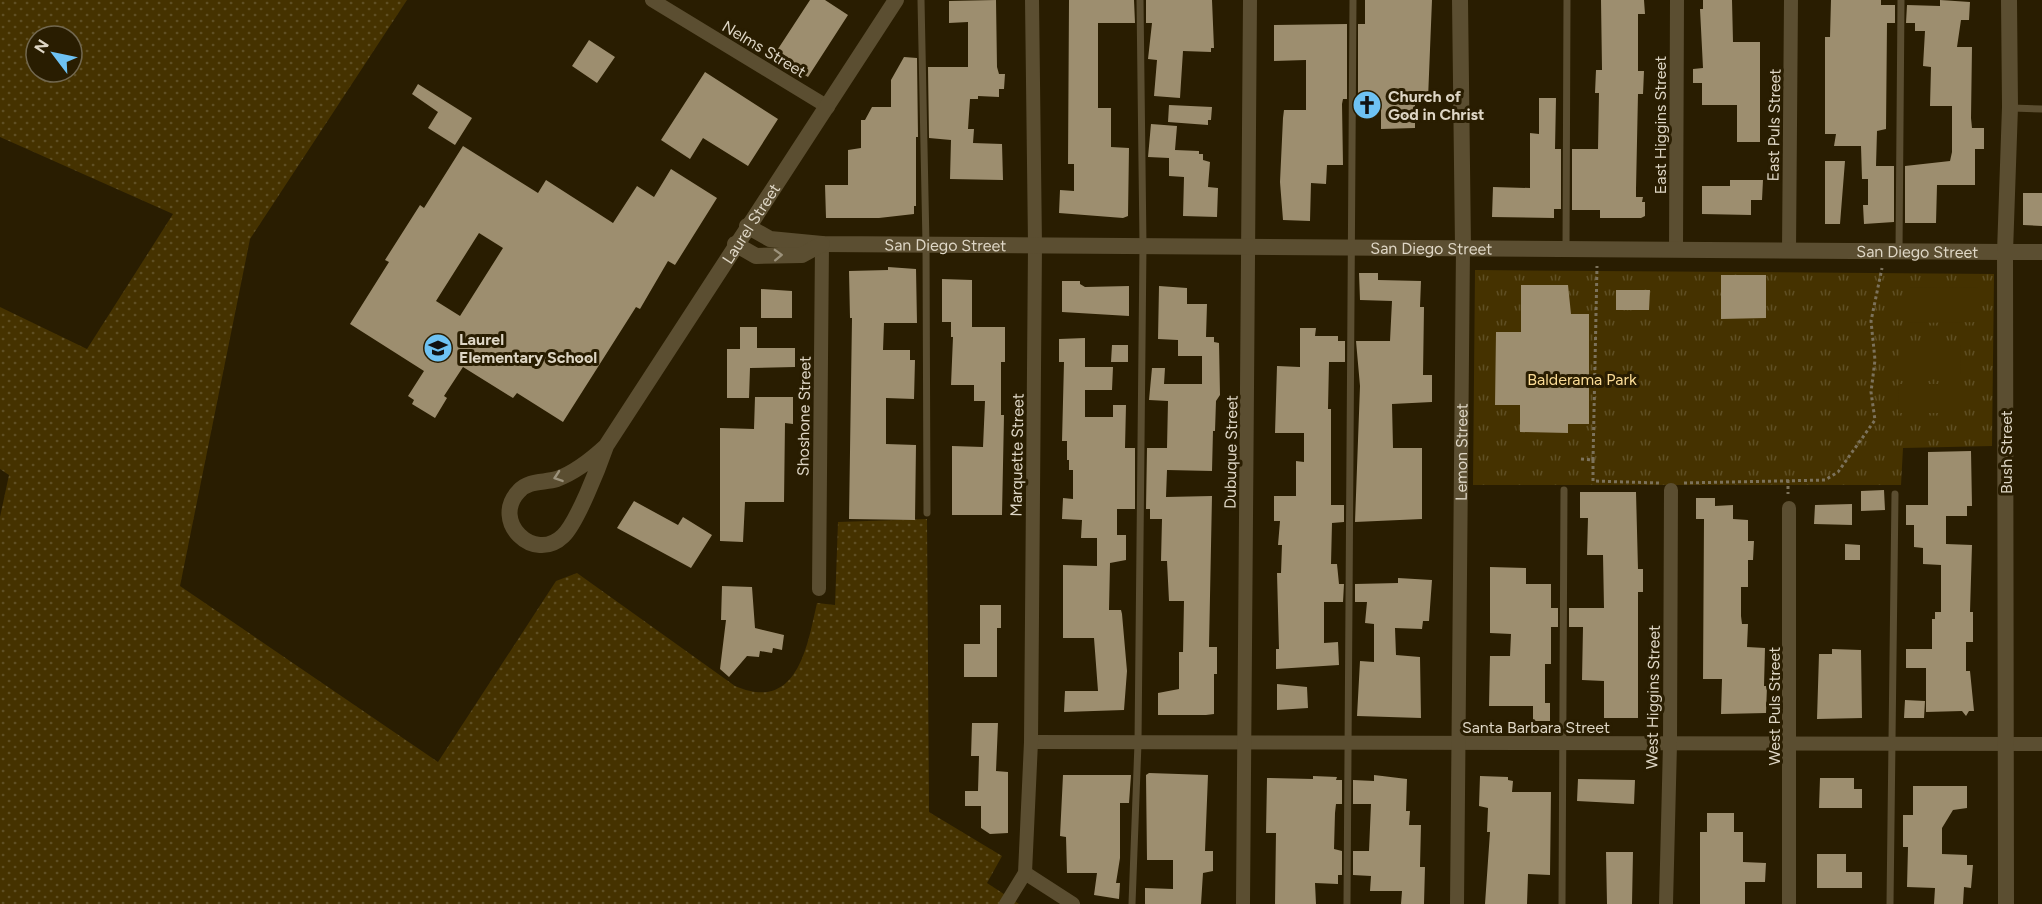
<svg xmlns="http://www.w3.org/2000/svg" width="2042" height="904" font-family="Figtree,sans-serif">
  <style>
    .grass { fill: url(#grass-dots); fill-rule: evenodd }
    .park { fill: url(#park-tufts) }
    .pitch { fill: #453200 }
    .building { fill: #9d8e6f; fill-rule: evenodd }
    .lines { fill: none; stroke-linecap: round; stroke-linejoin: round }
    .path { stroke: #7c725b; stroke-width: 3; stroke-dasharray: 3 3; stroke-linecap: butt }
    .service { stroke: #5b4e31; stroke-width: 7 }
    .minor { stroke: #5b4e31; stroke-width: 14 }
    .tertiary { stroke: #5b4e31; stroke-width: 16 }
    .secondary { stroke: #5b4e31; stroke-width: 16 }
    .oneway { stroke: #9c927b }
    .labels { text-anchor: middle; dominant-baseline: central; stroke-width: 6; stroke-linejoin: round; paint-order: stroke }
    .street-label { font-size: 16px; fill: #ded6c5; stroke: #291d01 }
    .poi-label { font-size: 16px; font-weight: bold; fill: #ded6c5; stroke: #291d01; text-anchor: start }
    .park-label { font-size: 16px; fill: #fadb95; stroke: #291d01 }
  </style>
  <defs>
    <pattern id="grass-dots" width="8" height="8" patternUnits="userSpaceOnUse" patternTransform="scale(1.5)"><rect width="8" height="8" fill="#453200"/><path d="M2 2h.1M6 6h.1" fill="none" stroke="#5f4f24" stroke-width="1.8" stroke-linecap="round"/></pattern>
    <pattern id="park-tufts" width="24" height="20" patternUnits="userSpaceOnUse" patternTransform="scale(1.5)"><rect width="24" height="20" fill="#453200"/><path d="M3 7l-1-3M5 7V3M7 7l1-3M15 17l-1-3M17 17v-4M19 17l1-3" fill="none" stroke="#5f4f24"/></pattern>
  </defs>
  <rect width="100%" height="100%" fill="#291d01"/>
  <path class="grass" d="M0,0H407L250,239L180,586L438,762L556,581L577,573L735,686C797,713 807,648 817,603L835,605L838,522L927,519L929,812L1002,856L987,883L1019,904H0V517L9,475L0,469V307L87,349L173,214L0,137ZM36,36H72V72H36Z"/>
  <path class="park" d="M1475,270L1994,274L1992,446L1903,448L1901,485H1473Z"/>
  <path class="pitch" d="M1978,287V322L1908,323V288Z
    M1899,345H1961L1960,374H1899Z
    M1899,384H1960V413H1898Z"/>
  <path class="building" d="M810,0H825L848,15L808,77L781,60L784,57L776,52Z
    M996,0L997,67L999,74H1005L1004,89H999V97L978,96V99H970L968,129H974L973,143L1002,144L1003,180L950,179L951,140L929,138L928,67H968V22L949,23V1Z
    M1069,0H1134L1135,23H1098V108H1111V147L1129,148L1128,216L1123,218L1059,213L1060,190L1074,191V164H1068Z
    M1146,0H1212L1214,48H1211V52L1183,51L1180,98L1154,96L1157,60L1148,59L1152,23H1146Z
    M1365,0H1432L1428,99H1415V128L1381,129V99H1358V24H1365Z
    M1601,0H1644L1645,14H1638V71H1644L1643,94H1638L1636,189V197H1643L1642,202H1645V216L1641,218H1600V210H1572V149H1598L1599,93H1595L1596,70H1602Z
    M1703,0H1732L1733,42H1760V142H1737V105H1702V83H1693V69L1703,68L1700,9H1703Z
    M1831,0H1881V5H1895V23H1887L1886,129L1877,131L1876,166H1894V222L1864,224L1863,205H1868V179H1862L1861,146H1834L1836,134H1825V37H1830Z
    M1940,0L1970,2L1969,20H1961L1957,47H1972L1971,118L1972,128H1984V149H1975V185H1937L1936,223H1905V166L1950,161L1952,152V106H1930L1931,67L1923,66L1925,31H1915V23H1906L1907,5L1940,6Z
    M1347,24V99H1343L1342,104L1343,165H1327L1326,184L1311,183L1310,221L1283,220L1280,182L1283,118L1284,110H1306V60L1274,61V25Z
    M589,40L615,57L597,83L572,66Z
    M904,57L917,58L918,137H916V206H914V214L879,218H826L825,185H848V150L861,148V120H865L872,107H891V80Z
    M705,72L778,119L748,166L703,138L690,159L661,140Z
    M418,84L472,118L455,145L428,128L438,112L412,94Z
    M1539,98H1556L1555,149H1561V209H1554V218L1492,217L1493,187L1530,188V133L1539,134Z
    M1169,105L1212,107L1211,120H1208V125L1168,122Z
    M1151,124L1177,126L1175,150L1199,151V154H1203V160L1210,162L1208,187L1218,188L1217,217L1183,216L1184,177L1169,176V158L1148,157Z
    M463,146L538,193L546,180L613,223L637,186L654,197L671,169L717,198L675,265L668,261L640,309L636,307L563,422L517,393L513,398L463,367L444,396L447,398L435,418L412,404L414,400L408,396L424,371L350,324L389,262L385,260L420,205L424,208ZM479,233L503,248L460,316L436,301Z
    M1825,161H1845L1840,224H1825Z
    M1730,180H1763L1762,200H1751V215L1702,214V186H1730Z
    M2023,193H2042V226L2023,225Z
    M888,267L916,269L917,323H884L883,350H910V360H915L914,399L886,398V444L916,445L915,520L849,519L852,318H850L849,271L888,270Z
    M1359,273H1378V280L1421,281L1420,307H1424L1423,375H1432V402L1392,404L1393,448H1422V519L1355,522L1360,386L1356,341H1390L1392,301L1360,300Z
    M1721,275H1766V318L1721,319Z
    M942,279L972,280V327H1005V362H1001V415H1004L1002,515H952V446L983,447L985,401H974V385H951L953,337H951V322H942Z
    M1062,281H1080V284L1085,287L1129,286V316L1062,312Z
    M1521,285H1568L1571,314H1589V424H1568V433L1520,432V405H1495L1496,332H1521Z
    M1159,286L1187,288V304H1207L1206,337H1214V342L1219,343L1220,395L1216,401L1215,431H1213L1212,471L1167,470L1166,497L1212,496L1209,647H1217V674H1214V714L1206,715H1158V693L1179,689V652H1183L1184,601H1169L1167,561H1161L1162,519H1150V509H1146L1147,448H1167L1168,401L1149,400L1152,368H1165L1164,384H1202V356H1178V340L1158,339Z
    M761,289L792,291V318H761Z
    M1616,290H1650L1649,310H1616Z
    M740,327H757V348H795V367L750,368L749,398H727V349H740Z
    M1300,328H1316L1315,336H1338V341H1345V362H1329L1328,409H1331V505H1344V522L1332,523L1331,564H1337L1339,584H1344L1343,602H1324V643L1338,642L1339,665L1276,669V649H1279L1277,573H1281L1282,545H1278L1280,521H1274V496H1296V461L1304,462V433H1275L1277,366L1300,367Z
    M1085,338V367H1113L1112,390H1085V417H1113V405H1126L1125,448H1135V509H1117V535H1126V560L1110,563L1109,610H1121L1122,614L1127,671L1124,710L1064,712L1065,691H1098L1094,638H1063V565L1097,566V538H1081L1082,520L1062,519L1063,498L1073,499V470H1069V460H1067V441H1062L1064,362H1059V339Z
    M1112,345H1128V362H1111Z
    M755,397H793V424L785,423L784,502H745L743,542L720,541V428L754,429Z
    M1971,451L1972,506H1967V516H1946V544L1972,545L1970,612H1973V642H1966V671H1970L1974,711H1969L1966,716L1962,711L1926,712V668H1906V649H1932V619H1935V612H1941V565L1923,564V548L1914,547V525H1906V505H1928V452Z
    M1884,490L1885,510L1861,511V491Z
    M1580,492H1636L1638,569H1643V592H1638V718H1604V681L1582,680L1583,627H1569V608H1604L1603,555H1587L1588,518H1580Z
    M1696,498H1715V506L1733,505V519L1748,520V541H1754L1753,560H1748V587H1741V616L1742,624H1748L1747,647L1765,648L1764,686H1767L1766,713L1721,714L1722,679H1703L1704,519H1696Z
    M634,501L678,525L683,517L712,535L691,568L617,528Z
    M1852,504V525L1814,524L1815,505Z
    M1845,544L1860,545V560H1845Z
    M1490,567L1526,568V584H1551V608H1558V627H1551V664H1545V703H1550V721H1533V706H1489L1490,656H1510L1511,634L1490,633Z
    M1398,578L1432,580L1429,621H1423L1422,629L1395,628L1396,655L1420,657L1421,718L1357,716L1360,661L1374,662V624L1365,623L1367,602H1355V584L1398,583Z
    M722,586L752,587L755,628L784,635L782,650L773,648L772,653L760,651L759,657L747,656L729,677L720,669L726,620H721Z
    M980,605H1001V628H997V677H964V644H980Z
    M1832,649L1861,650L1862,718L1817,719L1819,654H1832Z
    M1277,684L1307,687L1308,708L1277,710Z
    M1905,700L1925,701L1924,718H1904Z
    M972,723H998L996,771L1008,772V833L990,834L981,828V806H965V791H978L979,756H971Z
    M1149,773L1208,775L1205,851H1213V871L1203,873L1201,904H1145V888L1173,889V860H1147L1146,775Z
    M1063,775H1131L1129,803H1120V858L1116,883H1120L1119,899L1094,895L1097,873H1067L1066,837L1060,836Z
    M1374,775L1407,779L1406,811H1410L1409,825H1421L1420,867H1425L1424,904H1401L1402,891H1370L1371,876L1353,875V851H1369L1371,804H1353V780L1374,781Z
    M1313,776L1337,777L1336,780H1342V804H1336L1335,813L1334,849L1342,851V875H1338V884L1315,883L1316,904H1275L1276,833H1266L1267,778L1313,779Z
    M1480,776L1508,777V780L1513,781L1512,792H1551L1550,875L1528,874L1527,904H1485L1490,832H1487L1488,808L1479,806Z
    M1820,778H1854V789H1862V808H1819Z
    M1578,779L1635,780L1634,804L1577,801Z
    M1913,786H1967V808L1953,810L1942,828V854L1967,855V865H1973L1971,888L1964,887L1963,904H1934L1935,888L1907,887L1908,847H1903V815H1913Z
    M1707,813H1734V832H1743V862L1766,863L1765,882H1745V904H1700V832H1707Z
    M1606,852H1633L1632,904H1607Z
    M1817,854H1846V872H1862V888H1817Z"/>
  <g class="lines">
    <path class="path" d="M1581,459L1593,460L1597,266
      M1593,460V481L1659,483
      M1788,480V494
      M1684,483L1825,480L1838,472L1875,420L1871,392L1875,360L1871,321L1882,268"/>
    <path class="service" d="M921,0L926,244L927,513
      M2012,108L2042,109
      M1566,248L1567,0
      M1899,251L1901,0
      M1132,904L1138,743L1143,245L1140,0
      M1347,904L1353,0
      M1562,904L1564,490
      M1890,904L1895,494"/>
    <g class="minor">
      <path d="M652,0L828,107"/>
      <path d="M1676,250L1677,0"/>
      <path d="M1789,251L1791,0"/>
      <path d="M819,589L822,244"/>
      <path d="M1031,742L2042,744"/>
      <path d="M1025,873L1073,904"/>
      <path d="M1006,904L1025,873L1031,742L1035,245L1032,0"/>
      <path d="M1243,904L1250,0"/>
      <path id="s1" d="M1457,904L1463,247"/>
      <path d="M1666,904L1670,744L1671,490"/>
      <path d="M1789,904V508"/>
    </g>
    <g class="tertiary">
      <path d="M1460,0L1463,247"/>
      <path id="s2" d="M747,226L770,239L822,244L2005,252"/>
      <path d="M735,244L756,256L802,255L822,244"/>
      <path id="s3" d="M606,446C592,459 576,472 557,479C544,483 529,480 519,491C490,521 534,564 563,536C577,523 599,466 606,446L896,0"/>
    </g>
    <path class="secondary" d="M2005,252H2042
      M2006,904L2005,252L2010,107L2009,0"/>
  </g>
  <defs><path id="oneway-chevron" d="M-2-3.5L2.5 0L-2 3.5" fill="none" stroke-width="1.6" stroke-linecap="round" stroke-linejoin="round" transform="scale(1.5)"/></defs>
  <g class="oneway">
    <use href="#oneway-chevron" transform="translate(778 255) rotate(-2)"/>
    <use href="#oneway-chevron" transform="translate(558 477) rotate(161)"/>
  </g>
  <defs>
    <g id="church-disc" transform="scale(1.5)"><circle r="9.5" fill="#6ec2f3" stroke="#291d01"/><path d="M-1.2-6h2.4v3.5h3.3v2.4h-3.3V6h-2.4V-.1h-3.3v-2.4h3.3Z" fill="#111"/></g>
    <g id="school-disc" transform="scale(1.5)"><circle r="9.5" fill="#6ec2f3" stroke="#291d01"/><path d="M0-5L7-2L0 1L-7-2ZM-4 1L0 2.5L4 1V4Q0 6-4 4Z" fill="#111"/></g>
  </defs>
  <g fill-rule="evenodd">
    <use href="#church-disc" x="1367" y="105"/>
    <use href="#school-disc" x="438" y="348"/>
  </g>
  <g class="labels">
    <g class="street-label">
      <text transform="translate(764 49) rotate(31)">Nelms Street</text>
      <text transform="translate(1660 125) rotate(-90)">East Higgins Street</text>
      <text transform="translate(1774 125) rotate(-89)">East Puls Street</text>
      <text stroke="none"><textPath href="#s3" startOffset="564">Laurel Street</textPath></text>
      <text stroke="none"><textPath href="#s2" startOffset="202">San Diego Street</textPath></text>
      <text stroke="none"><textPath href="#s2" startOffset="688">San Diego Street</textPath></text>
      <text stroke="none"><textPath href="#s2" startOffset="1174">San Diego Street</textPath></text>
      <text transform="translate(804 416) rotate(-89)">Shoshone Street</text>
      <text transform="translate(1231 452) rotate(-89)">Dubuque Street</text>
      <text stroke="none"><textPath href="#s1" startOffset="452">Lemon Street</textPath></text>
      <text transform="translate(2006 452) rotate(-90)">Bush Street</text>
      <text transform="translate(1017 455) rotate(-89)">Marquette Street</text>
      <text transform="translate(1653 697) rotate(-89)">West Higgins Street</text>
      <text transform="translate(1774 706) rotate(-90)">West Puls Street</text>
      <text x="1536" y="727">Santa Barbara Street</text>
    </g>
    <g class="poi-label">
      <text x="1388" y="96">Church of<tspan x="1388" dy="18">God in Christ</tspan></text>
      <text x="459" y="339">Laurel<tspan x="459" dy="18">Elementary School</tspan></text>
    </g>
    <g class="park-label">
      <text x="1582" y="379">Balderama Park</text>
    </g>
  </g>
  <g transform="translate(54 54) rotate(302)"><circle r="28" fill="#291d01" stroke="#71674f" stroke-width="1.5"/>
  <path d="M0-4.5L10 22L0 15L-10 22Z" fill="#6ec2f3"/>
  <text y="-9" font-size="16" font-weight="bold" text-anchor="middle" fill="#ded6c5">N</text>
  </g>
</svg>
